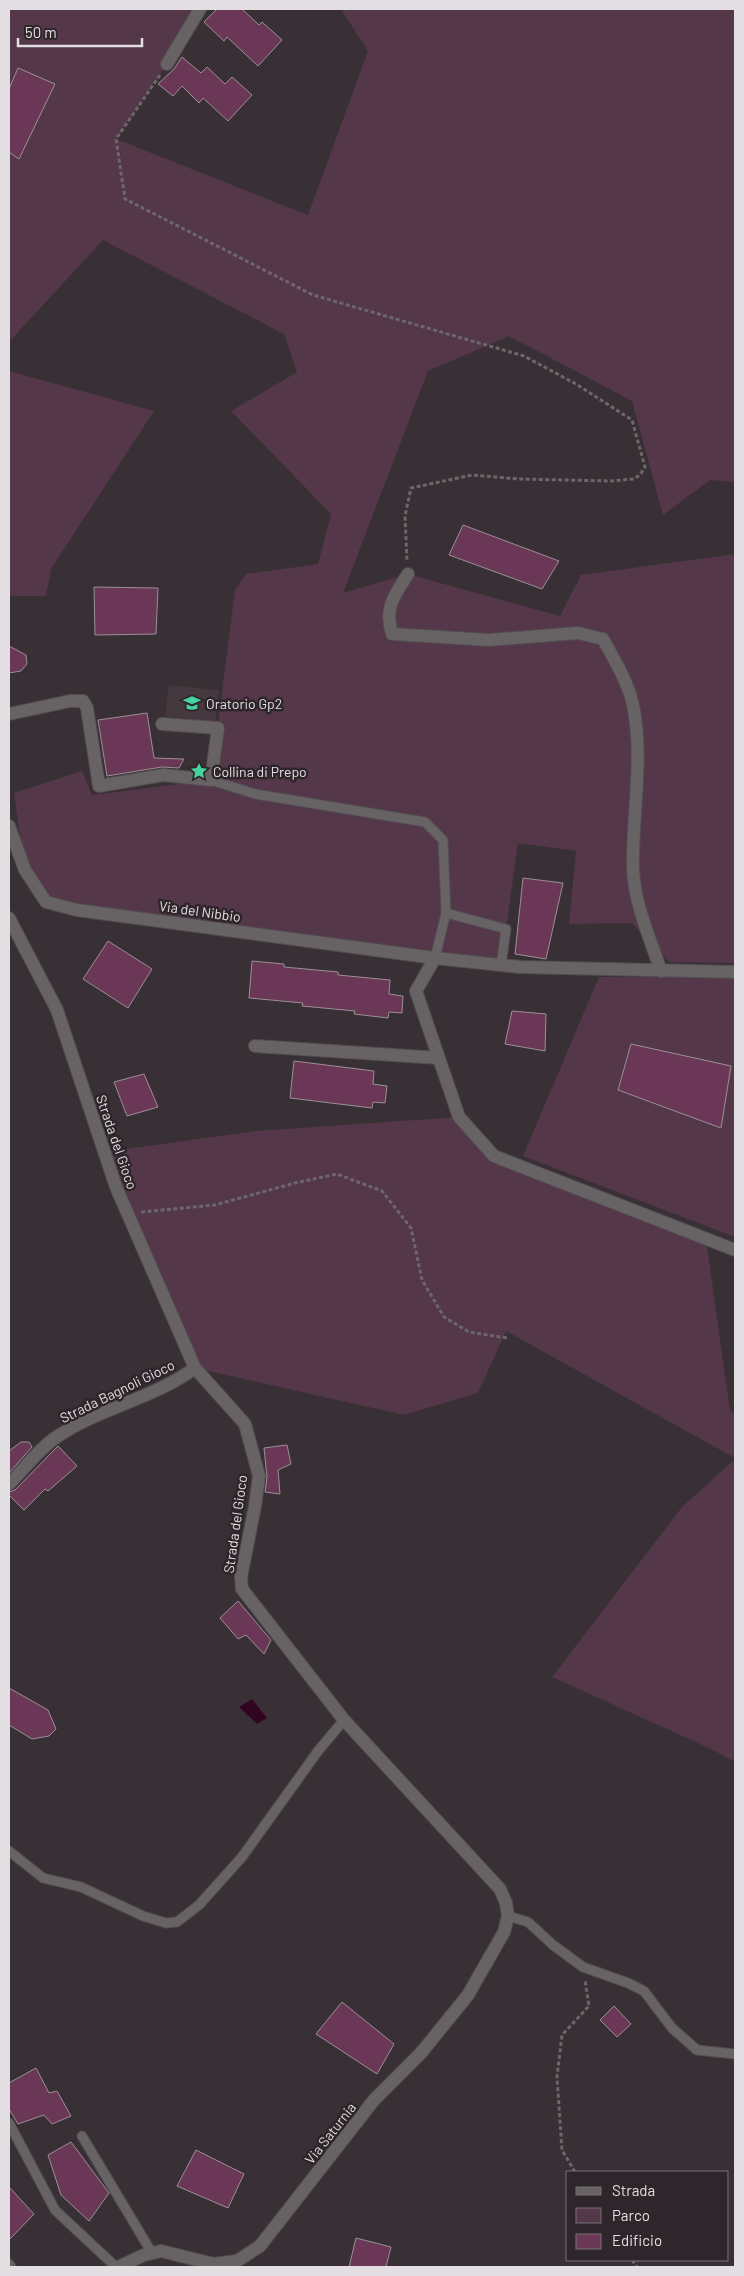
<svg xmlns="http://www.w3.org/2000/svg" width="744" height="2276" font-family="Barlow,sans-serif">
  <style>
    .built { fill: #46383f }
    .green { fill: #543748 }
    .water { fill: #310422 }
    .building { fill: #6a3856; stroke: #9a9095 }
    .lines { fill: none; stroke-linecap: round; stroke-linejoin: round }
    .service-casing { stroke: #534c51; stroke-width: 11 }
    .minor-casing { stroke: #534c51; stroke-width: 14 }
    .path { stroke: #6d666a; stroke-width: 3; stroke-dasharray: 4 2.5; stroke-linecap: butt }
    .service { stroke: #676365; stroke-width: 9 }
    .minor { stroke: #676365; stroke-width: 12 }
    .labels { text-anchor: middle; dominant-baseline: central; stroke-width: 5; stroke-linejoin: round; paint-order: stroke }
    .poi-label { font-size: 14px; fill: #e3dee1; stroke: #2e262b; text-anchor: start }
    .street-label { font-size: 14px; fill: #e3dee1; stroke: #2e262b }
  </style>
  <rect width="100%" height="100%" fill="#383035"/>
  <path class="built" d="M169,685L219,690L215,722L165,716Z"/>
  <path class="green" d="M9,9H200L167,64L116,139L308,215L368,51L341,9H735V482L710,480L663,515L632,401L509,336L428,371L343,593L408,574L560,616L581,575L735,554V963L669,962L632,923L569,924L576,851L518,843L501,965L46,902L25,870L14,793L82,771L92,795L211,780L235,590L246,574L318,564L331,514L231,411L297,372L284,334L103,240L9,342Z
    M9,371L154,411L51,569L46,596H9Z
    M599,977H735V1237L523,1156Z
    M459,1117L494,1156L706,1239L730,1411L735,1412V1458L506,1331L478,1393L404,1415L195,1368L104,1152L256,1131Z
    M735,1459V1762L711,1749L552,1677L682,1507Z"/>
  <path class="water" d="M252,1699L267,1718L257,1724L239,1707Z"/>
  <path class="building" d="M217,9H242L259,25L262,22L282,40L258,66L227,37L224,41L204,22Z
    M182,57L201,73L207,67L225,84L232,77L252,95L228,121L203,98L199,103L182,86L173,96L158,84L174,69Z
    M18,68L55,84L19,159L9,152V89Z
    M463,525L559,561L542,589L449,555Z
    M94,587L158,588L156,634L95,635Z
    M9,646L26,655L27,664L21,671L9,673Z
    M147,713L154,758L184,759L179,768L162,767L107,776L98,720Z
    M523,878L563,883L546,959L515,954Z
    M108,941L152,969L128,1008L83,979Z
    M252,961L284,964V967L338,972V975L390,980L389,994L403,996L402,1013L389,1012L388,1018L354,1014L355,1011L302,1006L303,1003L249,998Z
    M512,1011L546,1014L545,1051L505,1044Z
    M631,1044L731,1066L721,1128L618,1090Z
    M294,1061L374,1071L373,1084L387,1086L385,1103L373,1102L372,1108L290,1098Z
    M144,1074L158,1107L127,1116L114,1082Z
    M21,1442H29L32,1447L9,1473V1451Z
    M287,1445L291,1464L278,1470L280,1494L265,1492L267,1477L264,1448Z
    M58,1446L77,1466L48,1491L45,1489L24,1510L9,1495V1492L15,1490Z
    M238,1601L271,1640L264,1654L246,1635L238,1639L220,1618Z
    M9,1688L48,1710L56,1729L49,1736L32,1739L9,1725Z
    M342,2002L394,2044L377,2074L316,2034Z
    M614,2006L631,2024L617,2037L600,2020Z
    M36,2068L49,2093L57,2091L71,2116L52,2124L44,2115L18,2124L9,2109V2083Z
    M71,2142L109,2193L89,2221L61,2195L48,2155Z
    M196,2150L244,2174L228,2208L177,2186Z
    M9,2187L34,2214L9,2240Z
    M356,2238L391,2247L386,2267H349Z"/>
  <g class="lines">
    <g class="service-casing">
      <path id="service" d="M211,780L255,794L425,822L443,840L446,913L435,958
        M446,913L506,929L501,965
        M9,1851L43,1878L81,1887L143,1916L166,1923L177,1922L199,1905L242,1857L318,1751L344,1720
        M508,1916L528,1922L553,1945L583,1967L628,1983L644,1991L672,2028L697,2050L735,2054
        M9,2123L55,2210L116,2267
        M82,2136L152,2253
        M9,2264L11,2267"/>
    </g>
    <g class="minor-casing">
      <path id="minor" d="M167,64L200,9
        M408,574C394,596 384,608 392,634L489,640L578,633L603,639C614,659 628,682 633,705C644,758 632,814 633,868C634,903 650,938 661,971
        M9,714L70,701H83L87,708L99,786L163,775L211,780L218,728L162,724
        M9,826L25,870L46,902L77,910L435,958L520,967L735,972
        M9,918L57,1010L116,1187L195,1368L245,1424L259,1476L255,1506L241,1577L242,1589L344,1720L500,1889L506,1903L508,1916L504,1932L468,1995L421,2053L374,2100L260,2246L237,2261L214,2264L161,2251L144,2255L118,2267
        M435,958L416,991L459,1117L494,1156L735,1250
        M255,1046L439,1058
        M9,1484C24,1469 38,1450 55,1438C98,1408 153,1399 195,1368"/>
    </g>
    <path class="path" d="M160,75L116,139L125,199L313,295L524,356L576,384L632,420L645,467L640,475L634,479L611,481L519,479L472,475L411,488L405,516L407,561
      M141,1212L215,1205L295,1183L337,1174L382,1191L411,1228L422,1280L444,1317L469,1332L507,1338
      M575,2172L562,2150L557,2077L562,2035L589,2006L585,1980
      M632,2260L637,2267"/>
    <use href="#service" class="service"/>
    <use href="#minor" class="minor"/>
  </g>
  <defs>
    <g id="school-bare" transform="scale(1.35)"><path d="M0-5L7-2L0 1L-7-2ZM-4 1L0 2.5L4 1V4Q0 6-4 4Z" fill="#45d49f" stroke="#2e262b" stroke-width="2.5" paint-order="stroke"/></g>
    <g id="sight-bare" transform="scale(1.35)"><path d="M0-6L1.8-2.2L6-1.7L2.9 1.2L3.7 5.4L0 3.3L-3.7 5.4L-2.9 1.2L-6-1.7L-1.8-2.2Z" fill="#45d49f" stroke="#2e262b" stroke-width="2.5" paint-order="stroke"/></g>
  </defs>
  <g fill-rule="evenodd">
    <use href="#school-bare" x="192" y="703"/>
    <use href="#sight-bare" x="199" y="771"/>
  </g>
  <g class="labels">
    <g class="poi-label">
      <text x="206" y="703">Oratorio Gp2</text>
      <text x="213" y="771">Collina di Prepo</text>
    </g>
    <g class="street-label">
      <text transform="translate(200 911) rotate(8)">Via del Nibbio</text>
      <text transform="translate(117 1142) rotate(71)">Strada del Gioco</text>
      <text transform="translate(117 1391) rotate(-26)">Strada Bagnoli Gioco</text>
      <text transform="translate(235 1524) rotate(-82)">Strada del Gioco</text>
      <text transform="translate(330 2133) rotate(-52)">Via Saturnia</text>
    </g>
  </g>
  <rect width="744" height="2276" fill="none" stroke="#e3dee1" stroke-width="20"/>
  <rect x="566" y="2171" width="162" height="90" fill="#2e262b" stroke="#767074"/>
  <rect x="576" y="2187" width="25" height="8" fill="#676365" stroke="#767074"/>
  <text x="612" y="2196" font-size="15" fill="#e3dee1">Strada</text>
  <rect x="576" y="2208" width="25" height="15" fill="#543748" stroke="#767074"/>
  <text x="612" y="2221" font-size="15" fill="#e3dee1">Parco</text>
  <rect x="576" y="2234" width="25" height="15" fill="#6a3856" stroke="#767074"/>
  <text x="612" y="2246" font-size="15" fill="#e3dee1">Edificio</text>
  <path d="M18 38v8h124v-8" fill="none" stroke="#e3dee1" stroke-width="2.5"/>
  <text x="25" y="38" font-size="15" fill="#e3dee1" stroke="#2e262b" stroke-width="4" paint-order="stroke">50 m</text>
</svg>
